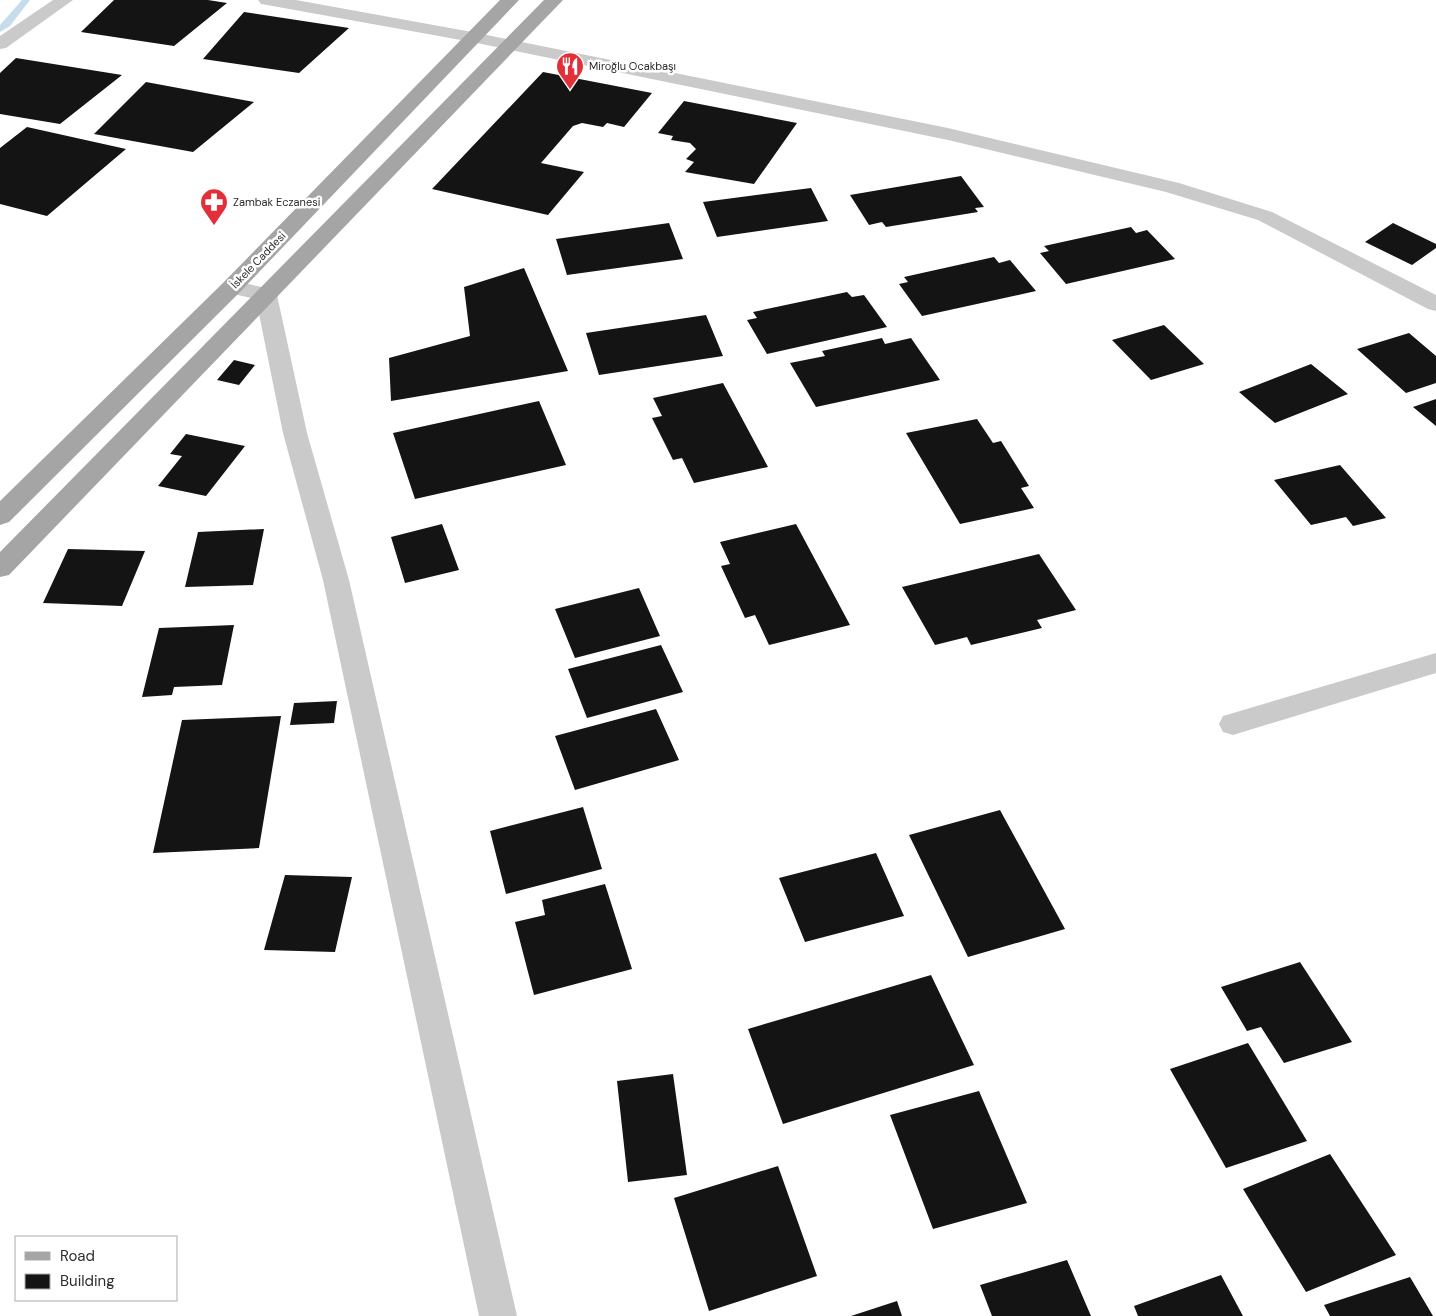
<svg xmlns="http://www.w3.org/2000/svg" width="1436" height="1316" font-family="'DM Sans',sans-serif">
  <style>
    .lines { fill: none; stroke-linecap: round; stroke-linejoin: round }
    .stream { fill: #c6dcea; fill-rule: evenodd }
    .building { fill: #141414 }
    .street { fill: #cacaca; fill-rule: evenodd }
    .primary { fill: #a5a5a5; fill-rule: evenodd }
    .labels { text-anchor: middle; dominant-baseline: central; stroke-width: 5; stroke-linejoin: round; paint-order: stroke }
    .far-poi-label { font-size: 11px; fill: #2d2d2d; stroke: #fff; text-anchor: start }
    .far-street-label { font-size: 11px; fill: #2d2d2d; stroke: #fff }
  </style>
  <rect width="100%" height="100%" fill="#fff"/>
  <g class="lines">
    <path class="stream" d="M22,0H30L10,26L0,32V25Z"/>
  </g>
  <path class="building" d="M114,0H208L227,3L174,46L81,32Z
    M244,12L349,28L299,73L203,59Z
    M16,58L122,75L60,124L0,114V73Z
    M543,72L652,93L624,127L607,123L603,127L582,123L573,126L541,163L584,172L548,215L432,189Z
    M146,82L254,102L193,152L94,134Z
    M684,101L797,123L754,184L685,172L694,162L686,159L696,149L690,143L671,140L673,136L658,133Z
    M27,127L126,149L47,216L0,204V148Z
    M961,176L984,207L975,208L978,212L886,227L882,222L869,225L850,195Z
    M811,188L828,221L717,237L703,202Z
    M669,223L683,259L567,275L556,239Z
    M1393,223L1436,244V248L1412,265L1365,242Z
    M1131,227L1136,233L1147,230L1175,259L1066,284L1040,253L1049,251L1044,246Z
    M994,257L999,263L1010,260L1036,291L922,316L899,284L908,282L904,277Z
    M524,268L568,371L391,401L389,358L470,336L464,287Z
    M847,292L852,297L864,295L887,327L767,354L747,320L757,318L753,312Z
    M706,315L723,356L599,375L586,333Z
    M1164,325L1204,364L1151,380L1112,340Z
    M1409,333L1436,356V383L1406,393L1357,349Z
    M882,338L885,344L911,338L940,380L816,407L790,363L825,356L822,351Z
    M234,360L255,365L239,385L217,380Z
    M1311,364L1348,394L1275,423L1239,392Z
    M723,383L768,467L694,483L682,458L673,460L652,418L662,416L653,398Z
    M1436,399V426L1413,407Z
    M539,401L566,465L415,499L393,433Z
    M977,419L993,443L1001,441L1029,486L1021,488L1034,508L960,524L906,433Z
    M186,434L245,446L206,496L158,486L182,456L170,454Z
    M1340,465L1386,518L1353,526L1346,517L1311,525L1274,480Z
    M442,524L459,570L405,583L391,537Z
    M796,524L850,625L769,645L755,615L745,618L721,566L730,564L720,542Z
    M264,529L253,585L185,587L198,532Z
    M68,549L145,551L122,606L43,603Z
    M1039,554L1076,610L1037,620L1042,628L971,645L967,637L935,645L902,587Z
    M639,588L660,636L575,658L555,609Z
    M234,625L222,685L174,687L172,695L142,697L159,628Z
    M661,645L683,692L587,718L568,669Z
    M337,701L334,723L290,725L294,703Z
    M656,709L679,760L575,790L555,736Z
    M281,716L259,848L153,853L182,720Z
    M583,807L602,869L506,894L490,831Z
    M1000,810L1065,929L968,957L909,835Z
    M876,853L904,916L805,942L779,878Z
    M285,875L352,877L335,952L264,950Z
    M605,884L632,969L534,995L515,922L545,915L542,900Z
    M1300,962L1352,1042L1284,1063L1261,1027L1247,1031L1221,987Z
    M931,975L974,1065L783,1124L748,1029Z
    M1248,1043L1307,1141L1226,1168L1170,1069Z
    M673,1074L687,1175L628,1182L617,1081Z
    M979,1091L1027,1203L933,1229L890,1115Z
    M1330,1154L1396,1255L1306,1292L1243,1189Z
    M778,1166L817,1276L709,1311L674,1198Z
    M1067,1260L1091,1316H992L980,1285Z
    M1221,1275L1243,1316H1138L1134,1306Z
    M1410,1277L1433,1316H1330L1324,1305Z
    M897,1301L902,1316H851Z"/>
  <g class="lines">
    <path class="street" d="M53,0H73L6,48L0,49V36Z
      M258,0H296L472,32L948,128L1179,183L1272,212L1436,295V311L1428,309L1258,220L1166,192L948,140L472,42L267,5L261,4Z
      M232,280L274,290L277,295L307,433L349,580L517,1316H479L323,580L283,433L256,299L224,292L221,287L224,282Z
      M1436,653V673L1233,735L1223,732L1219,724L1223,716Z"/>
    <path class="primary" d="M500,0H519L240,292L9,522L0,525V501L224,282Z
      M544,0H563L9,575L0,577V552Z"/>
  </g>
  <defs>
    <g id="restaurant-pin" transform="scale(1.4375)"><path d="M0 17L-7.5 6A9.5 9.5 0 1 1 7.5 6Z" fill="#e32f3a" stroke="#fff"/><path d="M-5-6h1v4h1v-4h1v4h1v-4h1v5L-1.5 .5V6h-2V.5L-5-1ZM5-6V6H3V1.5H1.5Q1.5-4 5-6Z" fill="#fff"/></g>
    <g id="pharmacy-pin" transform="scale(1.4375)"><path d="M0 17L-7.5 6A9.5 9.5 0 1 1 7.5 6Z" fill="#e32f3a" stroke="#fff"/><path d="M-2-6h4v4h4v4h-4v4h-4v-4h-4v-4h4Z" fill="#fff"/></g>
  </defs>
  <g fill-rule="evenodd">
    <use href="#restaurant-pin" x="570" y="66"/>
    <use href="#pharmacy-pin" x="214" y="202"/>
  </g>
  <g class="labels">
    <g class="far-poi-label">
      <text x="589" y="66">Miroğlu Ocakbaşı</text>
      <text x="233" y="202">Zambak Eczanesi</text>
    </g>
    <g class="far-street-label">
      <text transform="translate(258 260) rotate(-46)">İskele Caddesi</text>
    </g>
  </g>
  <rect x="15" y="1236" width="162" height="65" fill="#ffffff" stroke="#ababab"/>
  <rect x="25" y="1252" width="25" height="8" fill="#a5a5a5" stroke="#ababab"/>
  <text x="60" y="1261" font-size="15" fill="#2d2d2d">Road</text>
  <rect x="25" y="1274" width="25" height="15" fill="#141414" stroke="#ababab"/>
  <text x="60" y="1286" font-size="15" fill="#2d2d2d">Building</text>
</svg>
